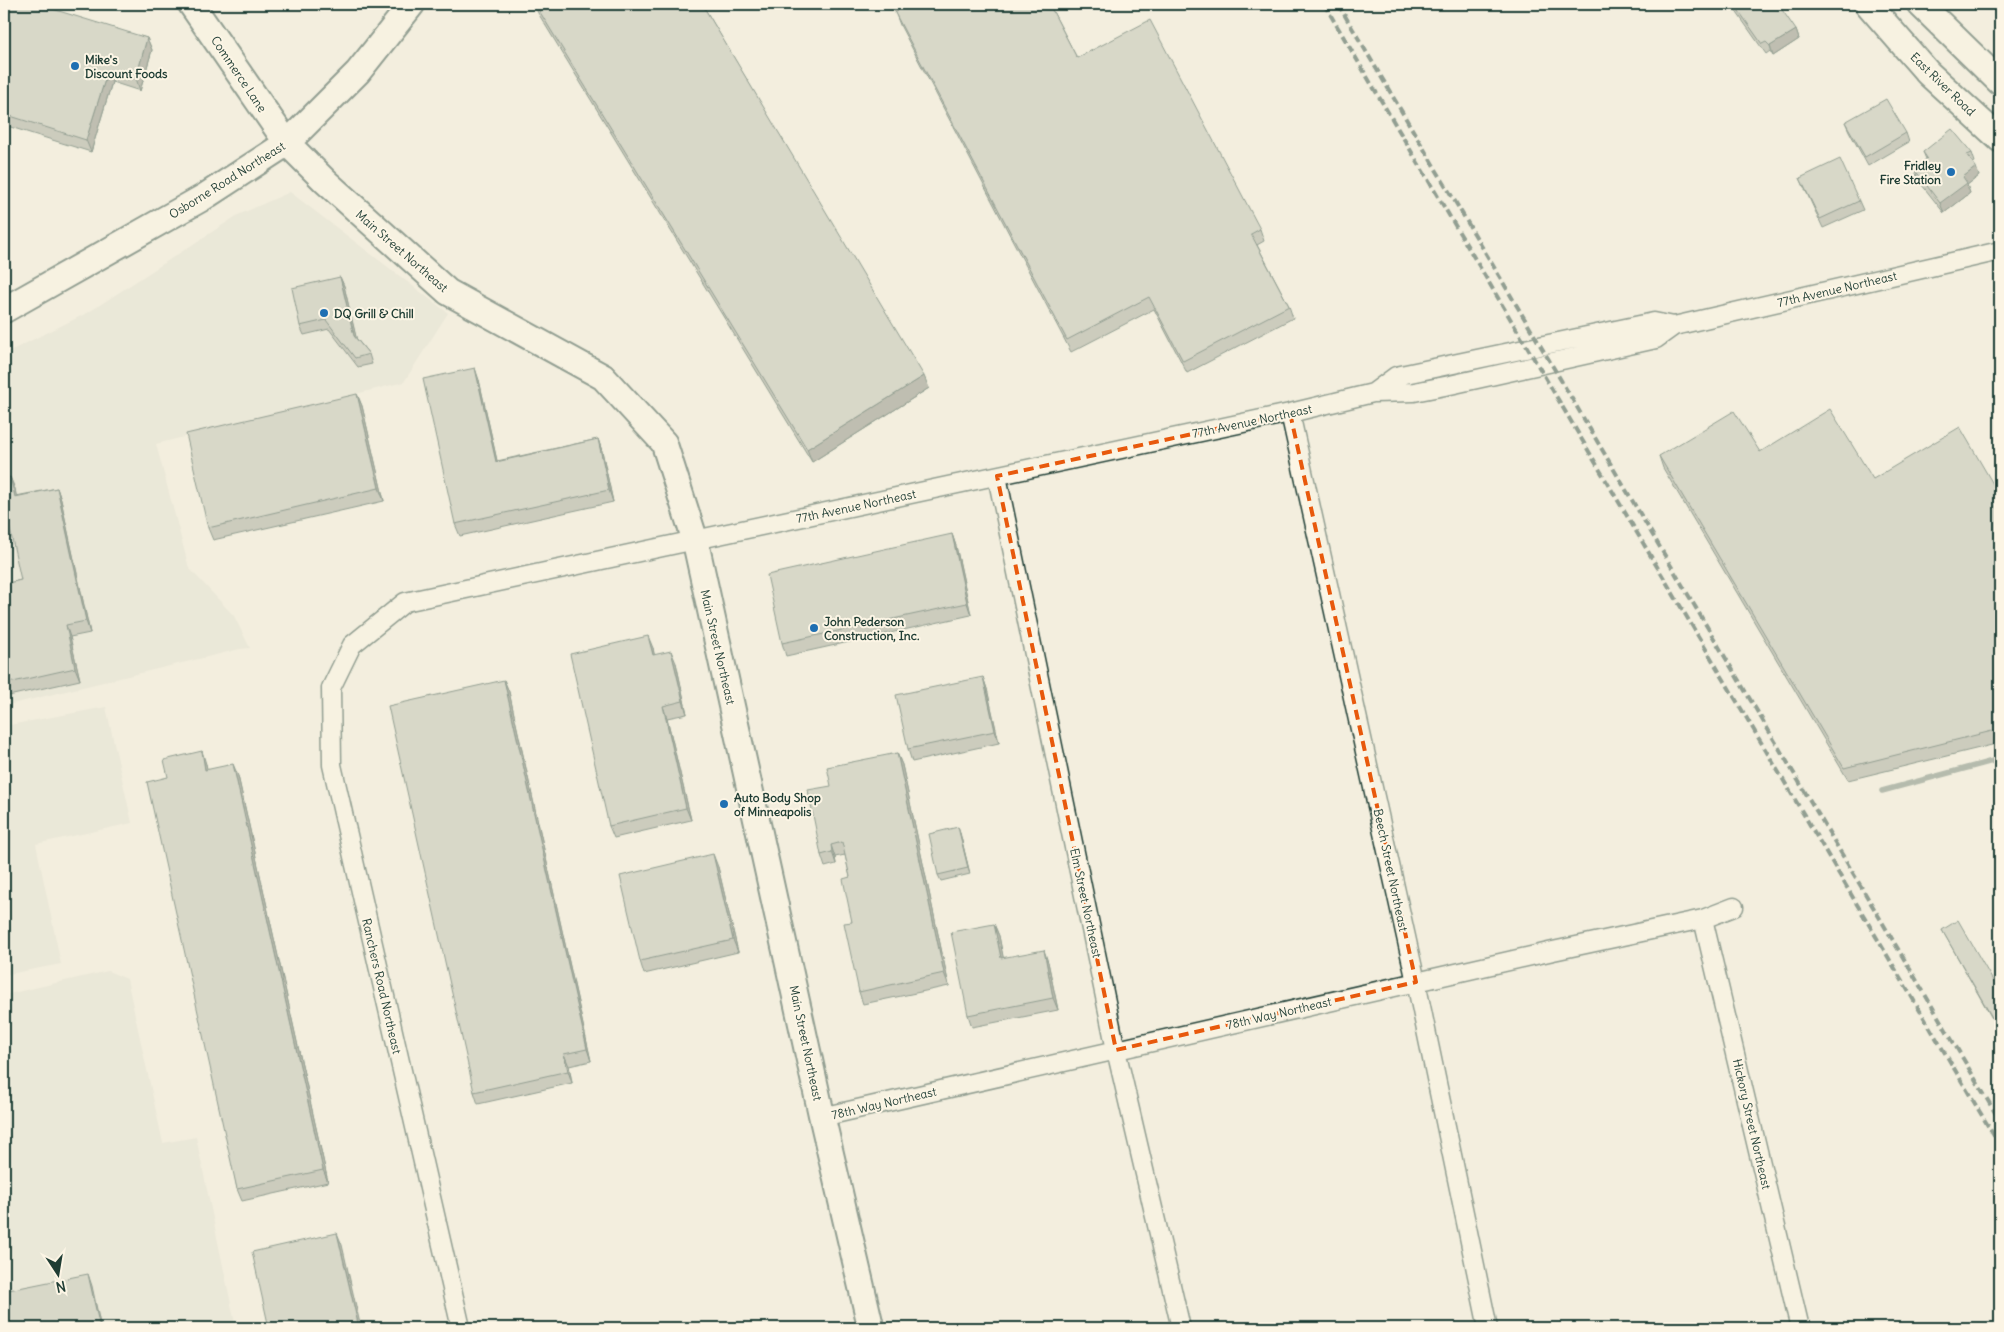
<svg xmlns="http://www.w3.org/2000/svg" width="2004" height="1332" font-family="Delius,sans-serif">
  <style>
    .built { fill: #e1dfd0 }
    .lines { fill: none; stroke-linecap: round; stroke-linejoin: round }
    .stream { stroke: #6c7d72; stroke-width: 5.5 }
    .street-casing { stroke: #1f3d34; stroke-width: 21 }
    .secondary-casing { stroke: #1f3d34; stroke-width: 29 }
    .street { stroke: #fcf5e5; stroke-width: 18 }
    .secondary { stroke: #fcf5e5; stroke-width: 25 }
    .rail { stroke: #1f3d34; stroke-width: 4; stroke-dasharray: 8 4; stroke-linecap: butt }
    .wall { fill: #9ea296; stroke: #1f3d34 }
    .shaded-wall { fill: #81847a; stroke: #1f3d34 }
    .building { fill: #b8bcae; stroke: #1f3d34 }
    .marked { fill: none; stroke: #e8590c; stroke-width: 4; stroke-dasharray: 10 6; stroke-linejoin: round }
    .poi-dot { fill: #1f6fb2; stroke: #fcf5e5; stroke-width: 2 }
    .labels { text-anchor: middle; dominant-baseline: central; stroke-width: 4; stroke-linejoin: round; paint-order: stroke }
    .poi-label { font-size: 12px; font-weight: bold; fill: #1f3d34; stroke: #fcf5e5; text-anchor: start }
    .street-label { font-size: 12px; fill: #1f3d34; stroke: #fcf5e5 }
  </style>
  <rect width="100%" height="100%" fill="#f3eede"/>
  <filter id="ink" filterUnits="userSpaceOnUse"><feTurbulence type="fractalNoise" baseFrequency=".02" numOctaves="2"/><feDisplacementMap in="SourceGraphic" scale="10" xChannelSelector="R" yChannelSelector="G"/><feConvolveMatrix kernelMatrix="1 2 1 2 8 2 1 2 1" color-interpolation-filters="sRGB"/></filter>
  <g filter="url(#ink)">
    <path class="built" d="M290,192L448,313L404,382L156,444L189,568L234,616L250,648L240,649L4,706V354L89,312L238,215Z
      M106,707L132,823L36,844L61,964L4,975V726Z
      M108,971L127,979L163,1143L196,1137L236,1328H4V995Z"/>
    <g class="lines">
      <path class="stream" d="M1882,791L2000,759"/>
      <g class="street-casing">
        <path id="street" d="M1373,393L1396,376L1654,322L1674,326
          M1290,413L1416,982L1488,1328
          M997,476L1116,1050L1181,1328
          M1703,919L1800,1328
          M822,1117L1553,951L1703,919L1734,907
          M461,1328L332,765L331,688L352,645L405,602L1290,413L1373,393L1414,392L1450,385L1656,339L1674,326L2000,251"/>
      </g>
      <g class="secondary-casing">
        <path id="secondary" d="M191,4L287,143L325,181L448,292L603,377L664,443L695,540L822,1117L871,1328
          M1868,4L1928,73L2000,139
          M1920,4L2000,82
          M4,310L204,197L287,143L358,72L412,4"/>
      </g>
      <use href="#street" class="street"/>
      <use href="#secondary" class="secondary"/>
      <path class="rail" d="M1324,4L2000,1146
        M1338,4L2000,1121"/>
    </g>
    <path class="wall" d="M4,4L147,38L152,50L140,91L112,82L91,152L4,125Z
      M534,4H702L929,388L812,462L538,13Z
      M892,4H1049L1077,58L1260,229L1264,241L1257,245L1289,306L1293,318L1187,373L1154,309L1071,352L900,25Z
      M1733,4H1759L1762,9L1796,30L1799,39L1773,56L1770,51L1766,54L1735,10Z
      M1989,4H2000V16Z
      M1845,122L1906,133L1909,142L1868,166L1849,131Z
      M1923,152L1972,153L1975,162L1973,163L1979,176L1967,185L1970,193L1944,213L1918,180L1915,170L1926,159Z
      M1800,178L1859,201L1863,210L1823,228L1804,187Z
      M340,277L344,286L356,338L369,354L372,364L358,367L329,329L304,335L300,326Z
      M479,380L497,461L598,439L602,451L613,502L460,536L455,524Z
      M357,394L362,406L384,501L213,540L208,528Z
      M1760,452L1873,479L2000,496V743L1848,780L1663,468L1659,456Z
      M10,477L15,489L16,496L57,488L61,500L90,633L70,637L80,680L4,697V584L21,580Z
      M952,534L956,546L971,615L786,656L782,643Z
      M653,648L654,655L676,663L687,714L667,718L691,820L614,838L609,826Z
      M983,677L987,689L999,743L912,762L908,749Z
      M504,680L509,692L591,1061L569,1066L572,1083L478,1104L474,1092Z
      M897,753L902,765L949,986L863,1004L859,992L852,922L850,877L845,855L835,857L836,864L825,867L821,855L831,786Z
      M206,764L207,769L238,776L328,1182L242,1201L237,1189L168,777Z
      M960,833L970,874L941,881L938,875Z
      M718,867L738,952L644,974L640,961Z
      M994,924L999,936L1003,958L1048,962L1058,1010L972,1027L968,1015Z
      M1942,930L2000,993V1031L1999,1029H1998Z"/>
    <path class="shaded-wall" d="M1796,30L1799,39L1773,56L1770,46Z
      M147,38L152,50L140,91L136,78Z
      M108,70L112,82L91,152L86,140Z
      M1976,167L1979,176L1967,185L1970,193L1944,213L1940,203L1963,177Z
      M340,277L344,286L358,345L354,336Z
      M475,368L479,380L500,474L496,462Z
      M924,376L929,388L812,462L807,449Z
      M357,394L362,406L384,501L379,488Z
      M598,439L602,451L613,502L609,490Z
      M10,477L15,489L19,509L15,497Z
      M57,488L61,500L90,633L86,621Z
      M952,534L956,546L971,615L967,603Z
      M66,625L70,637L80,680L75,668Z
      M648,636L653,648L657,667L653,655Z
      M671,651L676,663L687,714L683,701Z
      M983,677L987,689L999,743L995,731Z
      M504,680L509,692L591,1061L587,1049Z
      M663,706L667,718L691,820L686,808Z
      M202,751L206,764L210,782L205,770Z
      M897,753L902,765L949,986L944,973Z
      M233,764L238,776L328,1182L323,1170Z
      M958,827L960,833L970,874L968,868Z
      M831,845L835,857L836,864L832,852Z
      M713,854L718,867L738,952L733,940Z
      M994,924L999,936L1006,971L1001,958Z
      M1044,950L1048,962L1058,1010L1053,998Z
      M564,1054L569,1066L572,1083L568,1071Z
      M337,1233L342,1245L361,1328H359Z
      M88,1274L92,1286L101,1328H100Z"/>
    <path class="building" d="M4,4H36L147,38L136,78L108,70L86,140L4,114Z
      M535,4H702L924,376L807,449Z
      M894,4H1049L1077,58L1150,20L1260,229L1251,234L1289,306L1183,361L1149,297L1067,340L895,13L898,11Z
      M1734,4H1759L1762,9L1769,4H1778L1796,30L1770,46L1766,42L1762,44Z
      M1992,4H2000V12Z
      M1886,99L1906,133L1865,157L1845,122Z
      M1952,129L1972,153L1967,155L1976,167L1963,177L1967,183L1940,203L1915,170L1927,158L1923,152Z
      M1840,159L1859,201L1820,219L1800,178Z
      M340,277L354,336L369,354L355,358L326,320L300,326L292,288Z
      M475,368L496,462L598,439L609,490L455,524L423,379Z
      M357,394L379,488L208,528L186,434Z
      M1830,409L1873,479L1960,427L2000,496V729L1844,768L1659,456L1734,411L1760,452Z
      M10,477L15,497L57,488L86,621L66,625L75,668L4,684V584L21,580L4,502V478Z
      M952,534L967,603L782,643L767,575Z
      M648,636L653,655L671,651L683,701L663,706L686,808L609,826L570,654Z
      M983,677L995,731L908,749L896,695Z
      M504,680L587,1049L564,1054L568,1071L474,1092L388,706Z
      M202,751L205,770L233,764L323,1170L237,1189L147,782L168,777L164,760Z
      M897,753L944,973L859,992L844,923L852,922L843,879L850,877L842,842L831,845L832,852L821,855L808,790L831,786L827,767Z
      M958,827L968,868L938,875L929,834Z
      M713,854L733,940L640,961L620,876Z
      M1958,920L2000,993V1024L1997,1026L1942,930Z
      M994,924L1001,958L1044,950L1053,998L968,1015L951,932Z
      M337,1233L359,1328H269L252,1252Z
      M88,1274L100,1328H4V1291Z"/>
  </g>
  <path d="M0 0H2004V1332H0ZM1290,413L1416,982L1116,1050L997,476Z" fill="#f3eede" fill-opacity=".55" fill-rule="evenodd"/>
  <path class="marked" d="M1290,413L1416,982L1116,1050L997,476Z"/>
  <g class="poi-dot">
    <circle cx="75" cy="66" r="5"/>
    <circle cx="1951" cy="172" r="5"/>
    <circle cx="324" cy="313" r="5"/>
    <circle cx="814" cy="628" r="5"/>
    <circle cx="724" cy="804" r="5"/>
  </g>
  <g class="labels">
    <g class="poi-label">
      <text x="85" y="59">Mike's<tspan x="85" dy="14">Discount Foods</tspan></text>
      <text x="1941" y="165" text-anchor="end">Fridley<tspan x="1941" dy="14">Fire Station</tspan></text>
      <text x="334" y="313">DQ Grill &amp; Chill</text>
      <text x="824" y="621">John Pederson<tspan x="824" dy="14">Construction, Inc.</tspan></text>
      <text x="734" y="797">Auto Body Shop<tspan x="734" dy="14">of Minneapolis</tspan></text>
    </g>
    <g class="street-label">
      <text transform="translate(239 74) rotate(56)">Commerce Lane</text>
      <text transform="translate(1943 84) rotate(44)">East River Road</text>
      <text transform="translate(227 180) rotate(-32)">Osborne Road Northeast</text>
      <text transform="translate(402 251) rotate(41)">Main Street Northeast</text>
      <text transform="translate(1837 289) rotate(-13)">77th Avenue Northeast</text>
      <text transform="translate(1252 421) rotate(-12)">77th Avenue Northeast</text>
      <text transform="translate(856 506) rotate(-12)">77th Avenue Northeast</text>
      <text transform="translate(718 647) rotate(77)">Main Street Northeast</text>
      <text transform="translate(1391 870) rotate(78)">Beech Street Northeast</text>
      <text transform="translate(1086 903) rotate(78)">Elm Street Northeast</text>
      <text transform="translate(382 986) rotate(77)">Ranchers Road Northeast</text>
      <text transform="translate(1279 1013) rotate(-13)">78th Way Northeast</text>
      <text transform="translate(806 1043) rotate(78)">Main Street Northeast</text>
      <text transform="translate(884 1103) rotate(-13)">78th Way Northeast</text>
      <text transform="translate(1752 1124) rotate(77)">Hickory Street Northeast</text>
    </g>
  </g>
  <rect width="2004" height="1332" fill="none" stroke="#fcf5e5" stroke-width="20"/>
  <rect x="10" y="10" width="1984" height="1312" fill="none" stroke="#1f3d34" stroke-width="2" filter="url(#ink)"/>
  <g transform="translate(58 1274) rotate(168)" stroke="#fcf5e5" stroke-width="4" paint-order="stroke">
  <path d="M0-4L9 19L0 12L-9 19Z" fill="#1f3d34"/>
  <text y="-8" font-size="14" font-weight="bold" text-anchor="middle" fill="#1f3d34">N</text>
  </g>
</svg>
